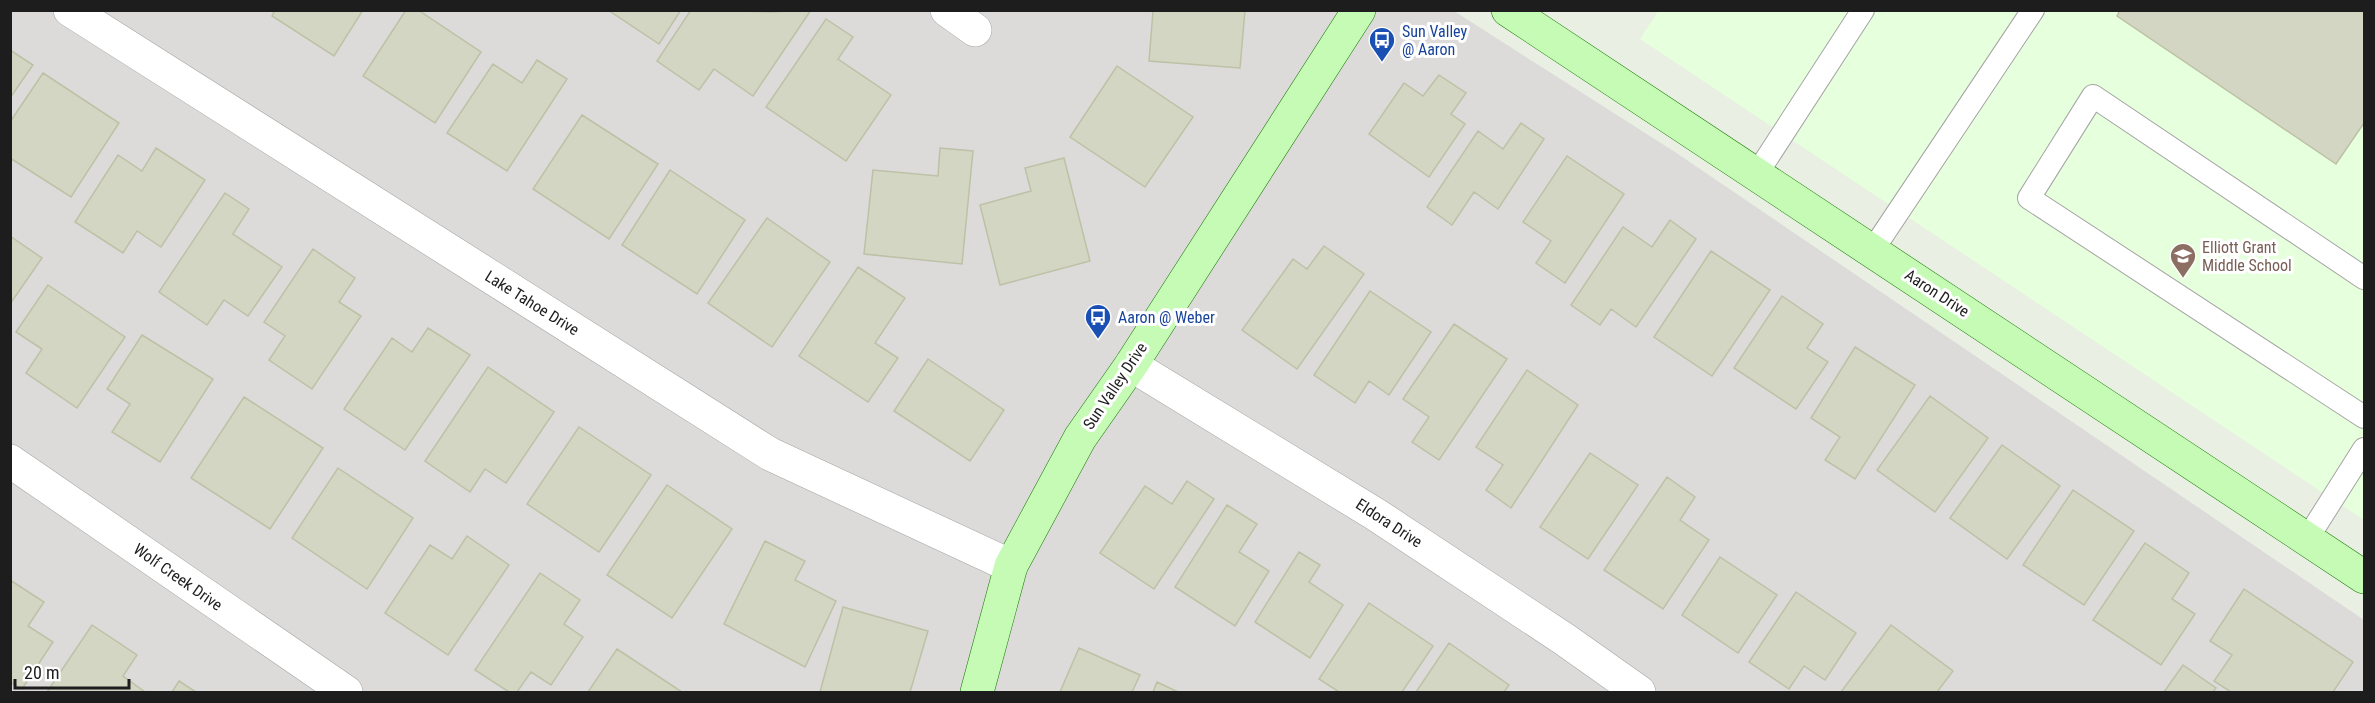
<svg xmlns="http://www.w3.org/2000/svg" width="2375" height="703" font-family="'Roboto Condensed',sans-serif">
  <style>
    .residential { fill: #dcdbda }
    .education { fill: #e6ffdc }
    .building { fill: #d3d6c3; stroke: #bdc1a5; stroke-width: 1.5 }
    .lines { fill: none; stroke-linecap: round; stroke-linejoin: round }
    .lane-casing { stroke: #a4a4a4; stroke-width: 24 }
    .street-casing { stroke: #a4a4a4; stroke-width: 34 }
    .secondary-casing { stroke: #167702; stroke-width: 34 }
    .lane { stroke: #fff; stroke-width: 22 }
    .street { stroke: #fff; stroke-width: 33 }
    .secondary { stroke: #c5fbb5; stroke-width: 33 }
    .labels { text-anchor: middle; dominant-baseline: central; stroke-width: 6; stroke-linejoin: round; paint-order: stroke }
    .transit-label { font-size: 16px; fill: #164399; stroke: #fff; text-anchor: start }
    .education-label { font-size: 16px; fill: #785e54; stroke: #fff; text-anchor: start }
    .street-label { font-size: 16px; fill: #1d1d1d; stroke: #fff }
  </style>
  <rect width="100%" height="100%" fill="#eaefe3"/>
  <path class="residential" d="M10,11H1454L1675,152L2364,620V692H11Z"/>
  <path class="education" d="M1659,10L2364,11V520L1640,39Z"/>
  <path class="building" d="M275,10H363L334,56L272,16Z
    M406,10H418L481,52L435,123L363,76Z
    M608,10H681L659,44Z
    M691,10L771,12L811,10L753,96L714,69L699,90L657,61Z
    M1139,10H1245L1240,68L1149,61L1153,11Z
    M2120,10H2364V123L2336,164L2117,16Z
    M826,19L853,37L838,59L891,95L846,161L766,107Z
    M10,50L33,65L10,98Z
    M537,60L567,79L507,171L447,133L493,64L522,83Z
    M1117,66L1193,117L1145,187L1070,137Z
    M43,73L119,123L71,197L10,158V122Z
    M1439,75L1466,93L1451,114L1465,124L1429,177L1369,134L1404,83L1423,96Z
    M582,115L658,164L609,239L533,189Z
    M1521,123L1544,139L1498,209L1474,192L1452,225L1427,207L1478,131L1503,149Z
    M156,148L205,180L161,247L137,231L123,253L75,222L118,155L142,171Z
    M940,148L973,151L962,264L864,254L873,170L938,176Z
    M1567,156L1624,194L1565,283L1536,263L1551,241L1523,222Z
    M1064,158L1090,261L1000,285L980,205L1031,191L1025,168Z
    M670,170L745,220L697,294L622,245Z
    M225,193L249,209L233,234L282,267L248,316L224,300L207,325L159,292Z
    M767,218L830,262L772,347L708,303Z
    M1670,220L1696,239L1636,327L1611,309L1600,325L1571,305L1623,227L1652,247Z
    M10,236L42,258L10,304Z
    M1324,246L1364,274L1297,369L1242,330L1293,259L1307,269Z
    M313,249L355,278L339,302L361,316L312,389L269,360L285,336L264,322Z
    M1711,251L1770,290L1712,376L1654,337Z
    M858,267L905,298L875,343L898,358L868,402L799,356Z
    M48,285L125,337L77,408L26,373L42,349L16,332Z
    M1370,291L1431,332L1389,395L1369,381L1355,403L1314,375Z
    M1782,296L1823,324L1807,348L1828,362L1796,409L1734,368Z
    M1454,324L1507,359L1439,460L1412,442L1429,417L1403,399Z
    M428,328L470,355L405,450L344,409L392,338L412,352Z
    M142,335L213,379L160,462L112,432L130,404L107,389Z
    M1855,347L1915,385L1855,479L1825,460L1840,437L1811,418Z
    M928,359L1004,410L970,461L894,411Z
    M488,367L554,412L506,483L485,469L470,492L425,461Z
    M1527,370L1578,405L1511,508L1486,490L1503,465L1476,447Z
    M1930,396L1988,438L1935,512L1877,470Z
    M244,397L323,448L270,529L191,478Z
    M579,427L651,475L599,552L527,504Z
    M2002,445L2060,486L2007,559L1950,518Z
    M1590,453L1638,485L1588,559L1540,527Z
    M338,468L413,518L367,589L292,538Z
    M1667,477L1695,497L1680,520L1709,540L1663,609L1604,570Z
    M1187,481L1214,499L1154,589L1100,553L1145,486L1172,504Z
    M667,485L732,529L672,618L607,575Z
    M2073,490L2134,531L2084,605L2023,565Z
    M1227,505L1257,524L1239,552L1269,571L1235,626L1175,587Z
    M467,536L509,565L448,655L385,613L430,545L452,559Z
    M765,541L805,561L795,580L836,601L805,667L724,624Z
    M2145,543L2189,573L2172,599L2195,614L2161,665L2093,620Z
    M1299,552L1320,565L1309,582L1343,605L1310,658L1255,622Z
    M1720,557L1777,595L1738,653L1682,615Z
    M540,573L580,600L564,624L583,637L551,685L531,672L517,692H509L475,670Z
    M10,580L44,602L28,626L53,642L22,689L10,682Z
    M2244,589L2353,662L2333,692H2231L2214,681L2232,655L2210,641Z
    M1796,592L1856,633L1825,680L1804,666L1789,689L1749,662Z
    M1369,603L1433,646L1402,692H1339L1319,679Z
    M843,607L928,631L910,692H820Z
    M92,625L137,655L123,676L145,692H47Z
    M1891,625L1953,671L1937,692H1841Z
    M1449,643L1509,685L1504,692H1416Z
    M1079,648L1140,675L1132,692H1060Z
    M617,649L682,692H588Z
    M2183,665L2216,688L2213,692H2164Z
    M179,681L196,692H172Z
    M1157,682L1178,692H1153Z"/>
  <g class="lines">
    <g class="lane-casing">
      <path id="lane" d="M1756,175L1863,10
        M1872,251L2033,10
        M2364,278L2093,96L2029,198L2364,417
        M2307,539L2364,449"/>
    </g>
    <g class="street-casing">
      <path id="street" d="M70,10L770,454L1011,566
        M947,10L975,30
        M1131,365L1375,514L1564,639L1639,692
        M10,461L346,692"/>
    </g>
    <g class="secondary-casing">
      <path id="secondary" d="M1508,10L2364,577
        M977,692L1011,566L1080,438L1131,365L1359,10"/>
    </g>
    <use href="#lane" class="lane"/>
    <use href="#street" class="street"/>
    <use href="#secondary" class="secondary"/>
  </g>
  <defs>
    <g id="bus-pin" transform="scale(1.35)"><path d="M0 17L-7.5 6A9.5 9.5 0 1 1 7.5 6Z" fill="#1a4fb4" stroke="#fff"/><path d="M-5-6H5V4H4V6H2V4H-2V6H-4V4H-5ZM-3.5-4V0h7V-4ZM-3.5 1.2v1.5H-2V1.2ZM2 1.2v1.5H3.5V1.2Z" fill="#fff"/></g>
    <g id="school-pin" transform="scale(1.35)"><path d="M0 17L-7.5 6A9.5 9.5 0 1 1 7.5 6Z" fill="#8d6e63" stroke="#fff"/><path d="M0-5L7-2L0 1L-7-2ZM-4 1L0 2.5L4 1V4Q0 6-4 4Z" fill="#fff"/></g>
  </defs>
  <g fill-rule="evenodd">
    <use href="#bus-pin" x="1382" y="40"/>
    <use href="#school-pin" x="2183" y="256"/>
    <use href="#bus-pin" x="1098" y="317"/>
  </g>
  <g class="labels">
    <g class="transit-label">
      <text x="1402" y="31">Sun Valley<tspan x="1402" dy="18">@ Aaron</tspan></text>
      <text x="1118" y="317">Aaron @ Weber</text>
    </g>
    <g class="education-label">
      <text x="2202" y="247">Elliott Grant<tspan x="2202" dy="18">Middle School</tspan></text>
    </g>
    <g class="street-label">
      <text transform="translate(1937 293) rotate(33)">Aaron Drive</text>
      <text transform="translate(532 303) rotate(32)">Lake Tahoe Drive</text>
      <text transform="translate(1115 386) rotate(-56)">Sun Valley Drive</text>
      <text transform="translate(1389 523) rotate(33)">Eldora Drive</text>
      <text transform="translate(178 577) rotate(35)">Wolf Creek Drive</text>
    </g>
  </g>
  <rect width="2375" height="703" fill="none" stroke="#1d1d1d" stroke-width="24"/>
  <path d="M15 679v9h114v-9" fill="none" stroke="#1d1d1d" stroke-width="3"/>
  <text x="24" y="679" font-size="18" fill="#1d1d1d" stroke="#ffffff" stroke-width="4.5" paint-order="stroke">20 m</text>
</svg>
